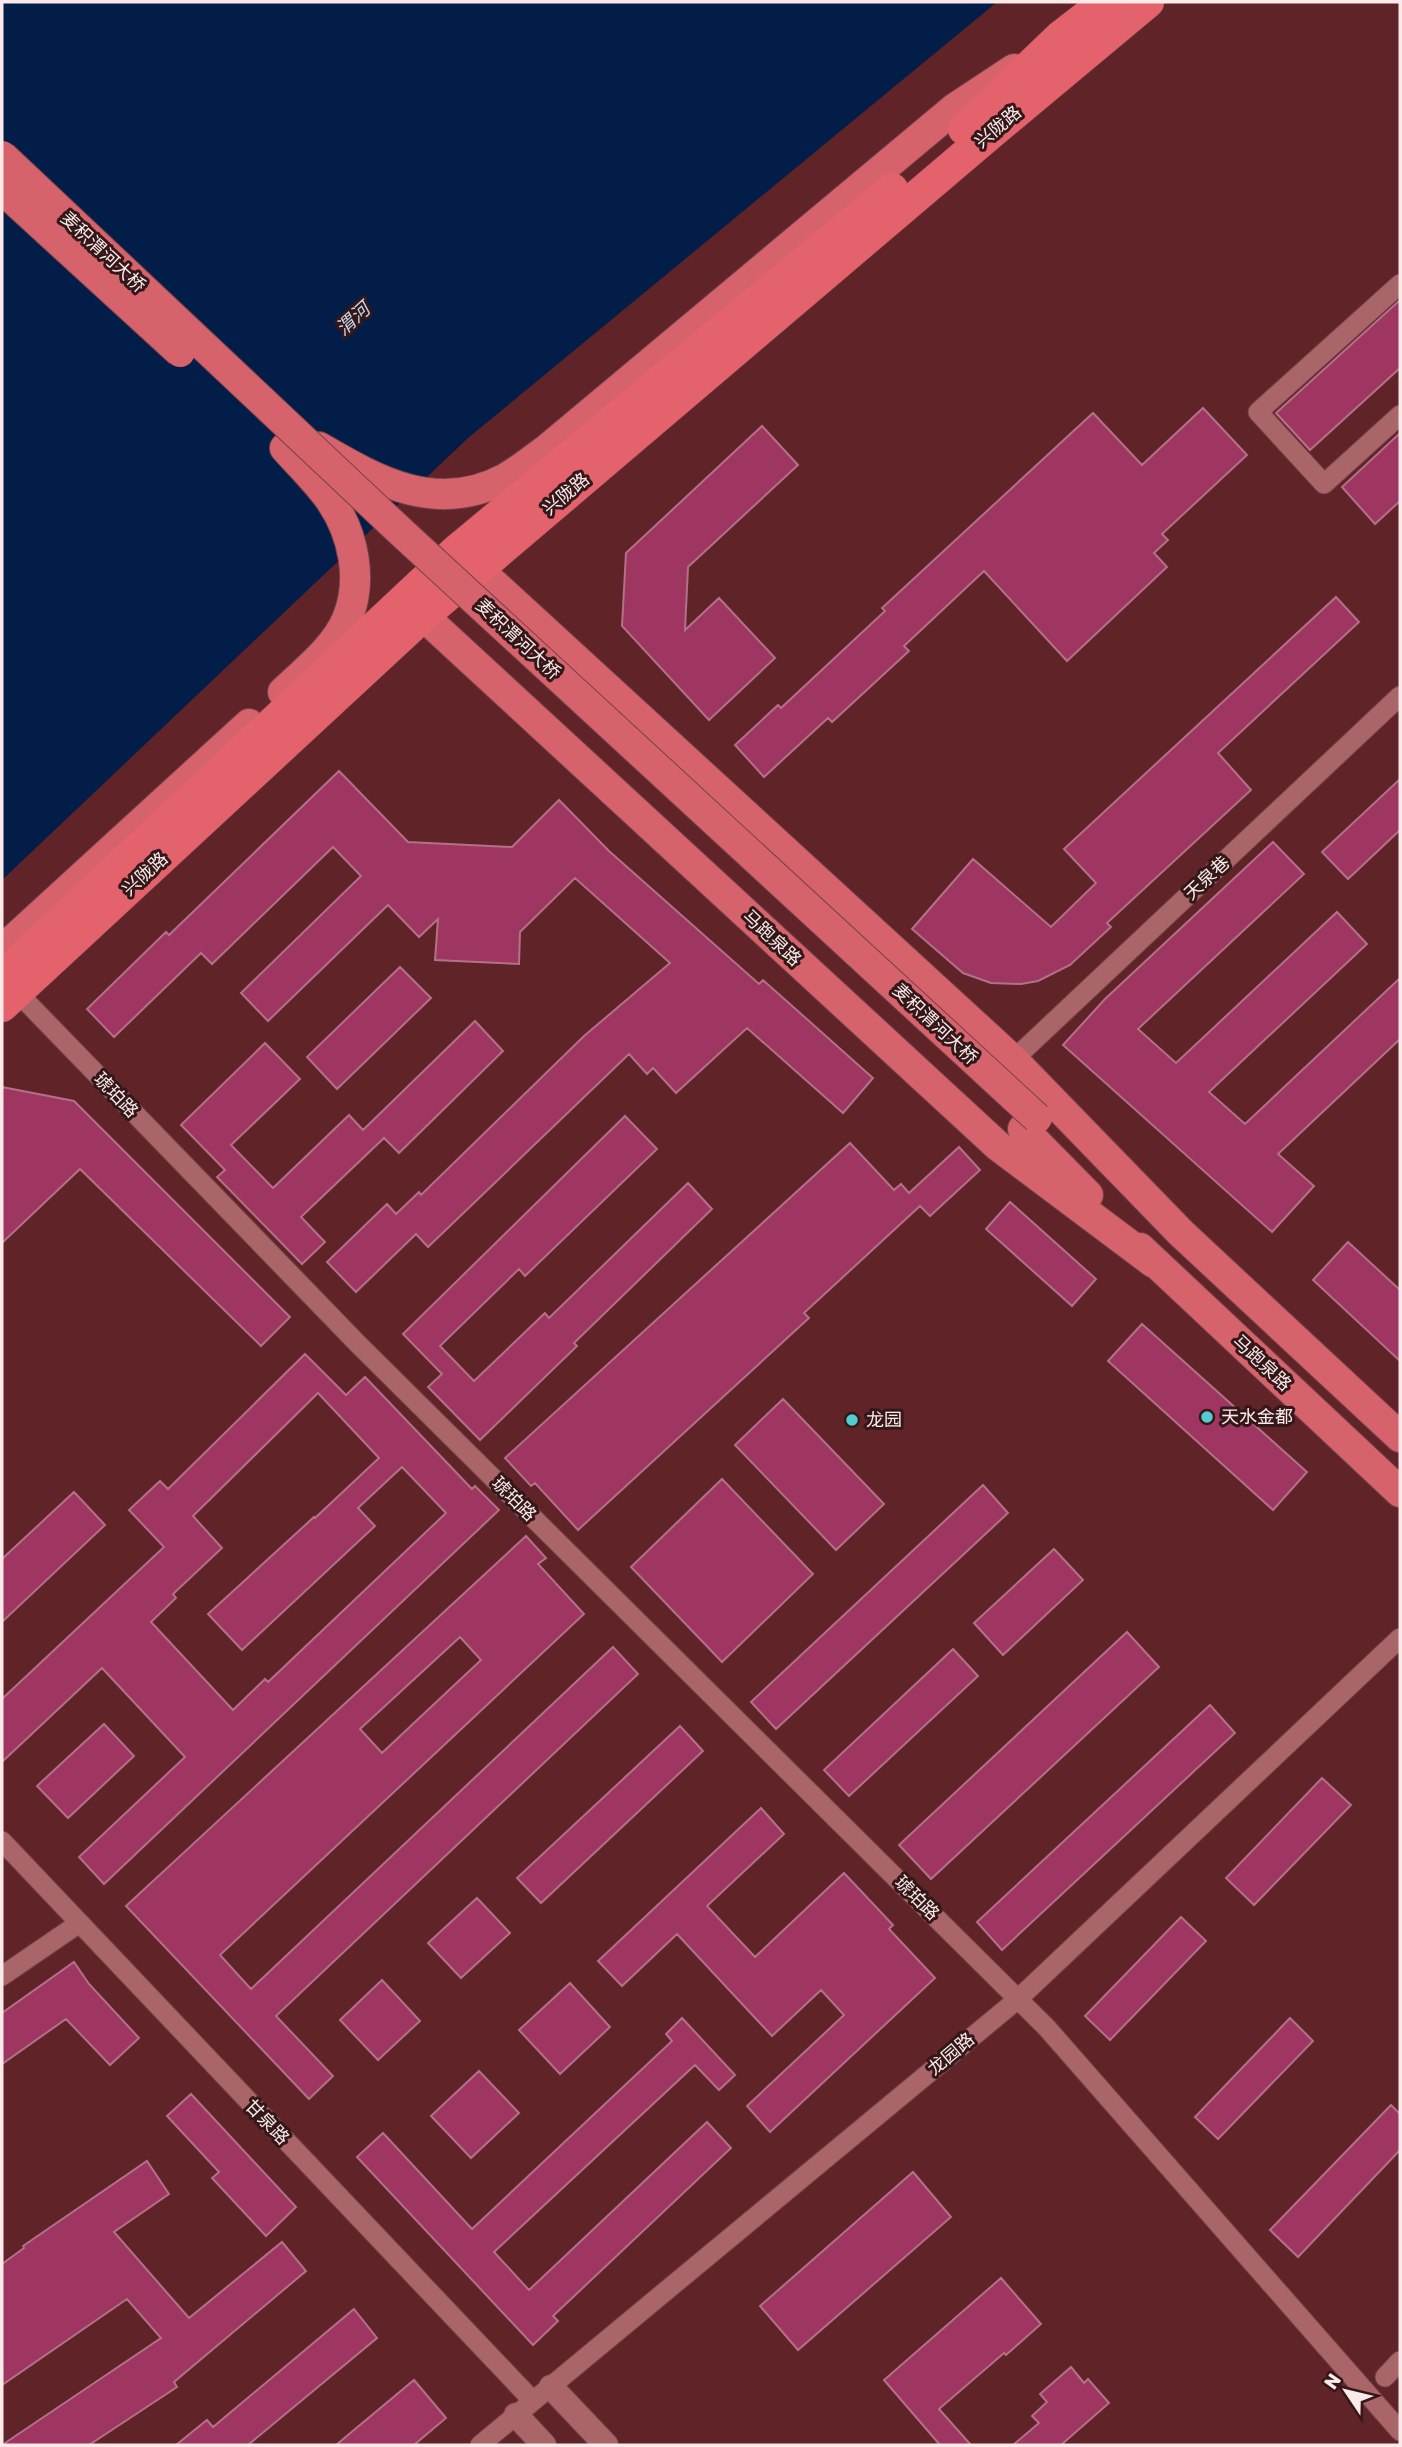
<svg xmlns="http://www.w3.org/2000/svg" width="1402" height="2447" font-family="Rubik,'Noto Sans SC',sans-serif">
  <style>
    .water { fill: #011d48 }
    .building { fill: #9f3561; stroke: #b37187; stroke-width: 2; fill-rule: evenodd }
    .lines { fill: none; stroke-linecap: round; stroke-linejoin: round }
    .minor-casing { stroke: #734249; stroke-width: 21 }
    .tertiary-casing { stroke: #734249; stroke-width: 26 }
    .primary-casing { stroke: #734249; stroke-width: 32 }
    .trunk-casing { stroke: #734249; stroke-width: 33 }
    .minor { stroke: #aa6568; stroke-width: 19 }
    .tertiary { stroke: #aa6568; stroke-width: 24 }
    .primary { stroke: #d6636b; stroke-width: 30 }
    .trunk { stroke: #e4626c; stroke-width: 32 }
    .primary-bridge-casing { stroke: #734249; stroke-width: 32; stroke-linecap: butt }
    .primary-bridge { stroke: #d6636b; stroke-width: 30 }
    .poi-dot { fill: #52ccd0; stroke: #341819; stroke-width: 2.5 }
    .labels { text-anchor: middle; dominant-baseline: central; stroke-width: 6; stroke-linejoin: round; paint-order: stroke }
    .street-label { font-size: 18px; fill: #faeaea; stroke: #341819 }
    .poi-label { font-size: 18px; fill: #faeaea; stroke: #341819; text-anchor: start }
    .water-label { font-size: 19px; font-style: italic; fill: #c6d5eb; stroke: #341819 }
  </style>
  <rect width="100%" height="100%" fill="#602328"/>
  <path class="water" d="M2,2H997L468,438L2,880Z"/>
  <path class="building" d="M1400,300V368L1310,450L1276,413Z
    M1203,408L1247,455L1162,534L1168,540L1154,553L1167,567L1067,661L984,571L904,646L909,651L832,722L828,718L764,777L735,745L778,705L781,708L885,611L882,608L1093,413L1142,465Z
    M762,426L798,465L688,567L685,630L719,598L775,658L709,720L622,626L626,553Z
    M1400,433V501L1375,524L1342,487Z
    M1336,597L1359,622L1218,753L1251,790L1107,923L1111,927L1070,965L1038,981L1021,984L991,983L963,973L912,929L973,859L1051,927L1096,883L1064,849Z
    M339,771L408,842L512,847L559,800L609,851L759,984L763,980L873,1078L843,1113L747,1028L676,1093L653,1068L647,1074L629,1054L428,1247L416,1234L356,1292L327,1262L387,1204L396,1214L419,1192L421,1195L584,1036L670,963L575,878L520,932L519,964L435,960L438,919L419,937L388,905L268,1021L241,993L361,876L333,847L212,964L201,953L114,1037L87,1009L166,932L169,935Z
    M1400,779V830L1348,879L1322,852Z
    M1273,842L1304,874L1138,1029L1176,1063L1337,912L1367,944L1209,1092L1245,1124L1400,978V1039L1278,1154L1314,1186L1272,1232L1063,1045L1105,999Z
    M400,967L431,998L337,1089L307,1057Z
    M475,1021L503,1051L399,1153L384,1138L301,1217L325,1242L302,1264L217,1177L225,1170L181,1125L265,1043L300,1079L231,1145L273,1188L349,1115L363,1130Z
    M2,1087L74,1101L290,1317L261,1346L80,1169L2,1243Z
    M625,1116L657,1149L525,1276L519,1269L440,1346L474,1381L545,1313L549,1318L688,1183L712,1209L574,1343L577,1346L480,1440L428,1387L442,1374L403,1334Z
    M850,1143L894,1190L901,1184L909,1193L959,1147L980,1170L930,1216L920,1206L804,1313L809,1318L578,1530L535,1483L531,1486L505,1458Z
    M1010,1202L1096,1279L1072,1306L986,1229Z
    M1348,1242L1400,1290V1361L1313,1280Z
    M1142,1324L1307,1472L1273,1510L1108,1361Z
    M305,1354L346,1395L365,1377L472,1489L475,1486L499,1510L104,1884L79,1857L185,1757L102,1668L2,1762V1699L164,1547L129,1510L160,1481L168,1489ZM318,1393L379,1458L315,1518L314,1517L208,1614L242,1650L375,1526L358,1508L402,1467L446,1513L268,1682L265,1679L233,1710L151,1622L176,1598L173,1594L222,1548L193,1516Z
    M783,1399L884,1504L836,1550L735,1445Z
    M722,1479L813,1574L722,1662L631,1567Z
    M983,1485L1008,1513L776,1729L751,1702Z
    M74,1492L105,1525L2,1622V1559Z
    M526,1536L546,1558L538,1564L584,1614L220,1955L251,1989L613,1647L638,1674L276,2016L333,2076L309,2099L126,1906ZM460,1637L481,1660L382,1753L360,1729Z
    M1054,1549L1083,1580L1003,1655L974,1623Z
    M1127,1632L1159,1667L931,1879L899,1845Z
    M953,1649L978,1676L849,1796L824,1770Z
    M1210,1705L1235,1733L1002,1950L977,1922Z
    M104,1724L134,1756L68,1818L37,1786Z
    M680,1726L703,1751L541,1903L517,1878Z
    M1322,1778L1351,1805L1254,1905L1226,1878Z
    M761,1808L784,1834L707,1906L755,1957L844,1873L893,1925L889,1929L935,1978L770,2132L747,2106L844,2015L821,1990L772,2036L677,1934L622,1986L598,1961Z
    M477,1898L510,1933L461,1978L428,1943Z
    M1181,1917L1206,1941L1110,2040L1085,2016Z
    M74,1962L89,1984L139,2038L110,2065L66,2019L2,2064V2013Z
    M382,1980L420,2021L378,2060L340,2020Z
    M570,1983L610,2027L560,2074L519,2030Z
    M682,2018L735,2075L719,2090L695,2065L494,2252L529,2290L707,2122L731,2148L553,2316L558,2321L533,2345L357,2157L383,2133L472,2229L672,2041L666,2034Z
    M1290,2018L1313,2041L1218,2139L1195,2117Z
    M479,2071L519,2113L471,2158L431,2116Z
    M191,2094L296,2207L266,2236L212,2178L219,2172L167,2116Z
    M1391,2105L1400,2114V2150L1298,2257L1270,2230Z
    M147,2161L169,2194L114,2232L189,2318L282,2242L306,2271L174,2382L177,2387L89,2445H2L161,2338L127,2299L2,2385V2264L24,2248L23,2246Z
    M913,2172L951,2217L798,2350L760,2306Z
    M1001,2278L1041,2324L1006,2355L1004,2353L939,2409L971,2445H940L884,2380Z
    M354,2309L377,2338L248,2445H176L207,2420L213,2427Z
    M1071,2367L1084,2383L1088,2379L1109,2403L1061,2445H1013L1039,2423L1032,2416L1047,2402L1040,2394Z
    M414,2380L446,2418L414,2445H336Z"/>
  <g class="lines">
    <g class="minor-casing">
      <path id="minor" d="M1400,284L1258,412L1324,484L1400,415
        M17,992L358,1344L1047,2028L1400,2431
        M1013,1060L1400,696
        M2,1841L533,2401
        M2,1976L78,1924
        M1385,2377L1400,2361
        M480,2445L1018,1999L1400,1638"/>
    </g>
    <g class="tertiary-casing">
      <path id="tertiary" d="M551,2387L606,2445
        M516,2415L544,2445"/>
    </g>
    <g class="primary-casing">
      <path id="primary" d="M319,447C379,482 437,515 506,478C520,470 533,459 546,450L955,108L1014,69
        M459,552L1013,1060L1181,1233L1400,1437
        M406,600L998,1146L1154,1263
        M283,692C305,671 335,648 347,619C363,581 354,535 331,501C318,482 300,465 285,448
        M2,950L249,724
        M1023,1129L1088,1195
        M1140,1248L1400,1492"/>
    </g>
    <g class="trunk-casing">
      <path id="trunk" d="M964,129L1060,37L1105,2
        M2,976L457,550L892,189
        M2,1006L422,617L991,133L1148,2"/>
    </g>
    <use href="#minor" class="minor"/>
    <use href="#tertiary" class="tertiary"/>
    <use href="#primary" class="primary"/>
    <use href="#trunk" class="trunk"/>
    <g class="primary-bridge-casing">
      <path id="primary-bridge" d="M2,156L399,530L1037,1118
        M2,189L180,352"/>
    </g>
    <use href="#primary-bridge" class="primary-bridge"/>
  </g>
  <g class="poi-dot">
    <circle cx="1207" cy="1417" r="7"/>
    <circle cx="852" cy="1420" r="7"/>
  </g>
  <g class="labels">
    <g class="street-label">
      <text transform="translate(998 127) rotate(-40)">兴陇路</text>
      <text transform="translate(103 252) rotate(43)">麦积渭河大桥</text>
      <text transform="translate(566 494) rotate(-40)">兴陇路</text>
      <text transform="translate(518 639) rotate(43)">麦积渭河大桥</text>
      <text transform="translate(145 874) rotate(-43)">兴陇路</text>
      <text transform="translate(1207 878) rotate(-43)">天泉巷</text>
      <text transform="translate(772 938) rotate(43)">马跑泉路</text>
      <text transform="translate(935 1024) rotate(43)">麦积渭河大桥</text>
      <text transform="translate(116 1095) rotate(46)">琥珀路</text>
      <text transform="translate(1262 1363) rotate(43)">马跑泉路</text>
      <text transform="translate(514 1499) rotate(45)">琥珀路</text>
      <text transform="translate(917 1898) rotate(45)">琥珀路</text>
      <text transform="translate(951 2054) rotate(-40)">龙园路</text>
      <text transform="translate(267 2122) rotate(46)">甘泉路</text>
    </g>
    <g class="poi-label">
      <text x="1221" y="1417">天水金都</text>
      <text x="866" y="1420">龙园</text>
    </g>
    <g class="water-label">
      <text transform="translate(353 319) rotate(-42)">渭河</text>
    </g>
  </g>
  <rect width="1402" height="2447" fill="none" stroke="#faeaea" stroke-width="7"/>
  <g transform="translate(1346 2391) rotate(305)" stroke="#341819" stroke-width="5" paint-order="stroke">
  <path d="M0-5L12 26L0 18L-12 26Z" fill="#faeaea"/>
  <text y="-10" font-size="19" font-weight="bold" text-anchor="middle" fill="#faeaea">N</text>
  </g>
</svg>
